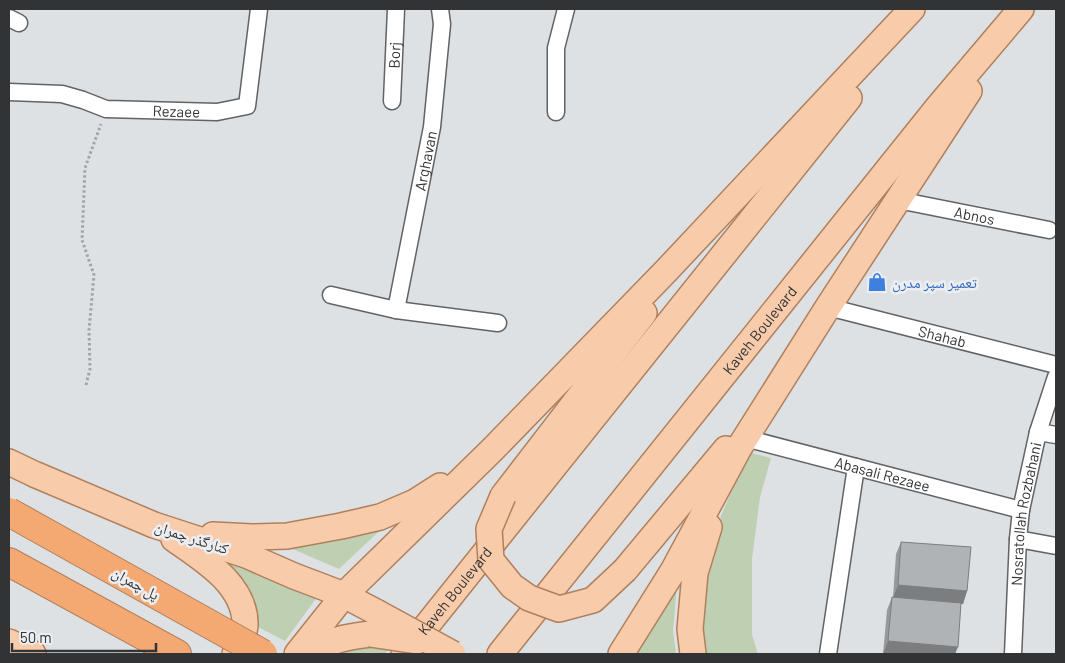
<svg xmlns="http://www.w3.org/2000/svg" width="1065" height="663" font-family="Barlow,'Noto Naskh Arabic',sans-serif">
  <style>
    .green { fill: #bfcfb2 }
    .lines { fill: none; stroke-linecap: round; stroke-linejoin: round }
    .street-casing { stroke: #616365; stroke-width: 19 }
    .primary-casing { stroke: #b0805d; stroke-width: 28 }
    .highway-casing { stroke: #b0805d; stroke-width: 30 }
    .path { stroke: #a2a5a7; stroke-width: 3; stroke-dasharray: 2.5 2.5; stroke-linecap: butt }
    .street { stroke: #fff; stroke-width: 16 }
    .primary { stroke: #f8cbab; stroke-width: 25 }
    .highway { stroke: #f4a973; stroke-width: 28 }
    .primary-bridge-casing { stroke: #b0805d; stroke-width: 28; stroke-linecap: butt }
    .highway-bridge-casing { stroke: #b0805d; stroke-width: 30; stroke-linecap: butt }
    .primary-bridge { stroke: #f8cbab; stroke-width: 25 }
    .highway-bridge { stroke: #f4a973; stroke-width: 28 }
    .wall { fill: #979a9d }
    .shaded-wall { fill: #7b7d7f }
    .building { fill: #b0b3b6; stroke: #7b7d7f }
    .labels { text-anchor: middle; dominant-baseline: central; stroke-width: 5; stroke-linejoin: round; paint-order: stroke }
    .street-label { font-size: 15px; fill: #323334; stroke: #eceef1 }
    .shop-label { font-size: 15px; fill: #366cbe; stroke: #eceef1; text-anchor: start }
  </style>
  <rect width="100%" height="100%" fill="#dee1e4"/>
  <path class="green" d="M748,452L771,458L760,497L752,559V635L758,654H705L700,628L706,574L721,516Z
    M390,521L339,569L281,544Z
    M216,554L320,593L285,641L256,626Z
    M678,575L673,631L676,654H631Z
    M356,644L389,649L384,654H329Z"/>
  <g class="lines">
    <g class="street-casing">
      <g id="street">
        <path d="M9,18L19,23"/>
        <path id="s1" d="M9,92L62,94L83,100L106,109L217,112L247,106L259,9"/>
        <path id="s2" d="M392,101L396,9"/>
        <path d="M556,112V48L566,9"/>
        <path id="s3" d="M898,200L1049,230"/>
        <path d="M331,295L396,310L498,323"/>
        <path id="s4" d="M828,307L1056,365"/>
        <path id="s5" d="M396,310L432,127L442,24L440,9"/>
        <path d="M1038,432L1056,435"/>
        <path id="s6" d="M745,438L1021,510"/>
        <path d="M1018,539L1056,546"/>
        <path d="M828,654L856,467"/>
        <path id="s7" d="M1013,654L1018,539L1021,510L1038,432L1056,377"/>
      </g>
    </g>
    <g class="primary-casing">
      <g id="primary">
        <path d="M9,462L34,474L154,525L246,555L294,576L344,595L376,612"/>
        <path d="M503,496L644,313"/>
        <path d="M213,535L252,537L287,536L341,526L380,517L415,502L440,486"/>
        <path d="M174,539C203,559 246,585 245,625C245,634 238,646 235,654"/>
        <path d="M625,570L726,449"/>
        <path d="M9,642L33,654"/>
        <path d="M297,654L344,595L492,450L666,271L912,9"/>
        <path d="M308,654C329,640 346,637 370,634"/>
        <path id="s8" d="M404,654L849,98"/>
        <path id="s9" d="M500,654L938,107L1021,9"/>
        <path d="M621,654L673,571L739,448L828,307L969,91"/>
        <path d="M693,654L690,629L695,573L709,527"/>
      </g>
    </g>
    <g class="highway-casing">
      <path id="highway" d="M9,562L177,654"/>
    </g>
    <path class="path" d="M86,385L90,369L89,330L94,275L82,240L85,168L101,124"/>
    <use href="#street" class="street"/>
    <use href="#primary" class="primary"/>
    <use href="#highway" class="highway"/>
    <g class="primary-bridge-casing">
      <path id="primary-bridge" d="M503,496L489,529L491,560L512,586L529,598L559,609L593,600L625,570
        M376,612L453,654
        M370,634L417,641"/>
    </g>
    <g class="highway-bridge-casing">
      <path id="highway-bridge" d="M9,512L263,654"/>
    </g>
    <use href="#primary-bridge" class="primary-bridge"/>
    <use href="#highway-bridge" class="highway-bridge"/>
  </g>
  <path class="wall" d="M901,542L967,591L963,604L961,603L955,654H883L887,610L892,597H893L896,554Z"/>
  <path class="shaded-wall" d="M898,585L967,591L963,604L893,598Z
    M888,641L958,647L955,654H883Z"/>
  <path class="building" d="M901,542L971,547L967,591L898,585Z
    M892,597L961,603L958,647L888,641Z"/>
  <defs>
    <g id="shop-bare" transform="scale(1.5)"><path d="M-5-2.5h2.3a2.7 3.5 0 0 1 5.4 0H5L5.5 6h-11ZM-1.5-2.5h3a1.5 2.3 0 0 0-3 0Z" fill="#3f7fe0" stroke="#eceef1" stroke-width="2.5" paint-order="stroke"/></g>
  </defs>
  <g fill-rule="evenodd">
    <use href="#shop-bare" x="877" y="282"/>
  </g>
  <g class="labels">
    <g class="street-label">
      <text stroke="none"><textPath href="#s2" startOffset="46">Borj</textPath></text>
      <text stroke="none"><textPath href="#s1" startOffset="170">Rezaee</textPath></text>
      <text stroke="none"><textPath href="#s5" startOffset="152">Arghavan</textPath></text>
      <text stroke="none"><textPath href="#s3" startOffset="78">Abnos</textPath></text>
      <text stroke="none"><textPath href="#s9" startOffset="415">Kaveh Boulevard</textPath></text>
      <text stroke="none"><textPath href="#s4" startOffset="118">Shahab</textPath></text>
      <text stroke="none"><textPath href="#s6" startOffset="142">Abasali Rezaee</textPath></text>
      <text stroke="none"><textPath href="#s7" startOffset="141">Nosratollah Rozbahani</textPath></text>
      <text transform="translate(192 537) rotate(18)">کنارگذر چمران</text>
      <text transform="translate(136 583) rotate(29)">پل چمران</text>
      <text stroke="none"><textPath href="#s8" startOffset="81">Kaveh Boulevard</textPath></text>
    </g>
    <g class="shop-label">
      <text x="892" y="282">تعمیر سپر مدرن</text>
    </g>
  </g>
  <rect width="1065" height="663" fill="none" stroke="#323334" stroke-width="20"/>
  <path d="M12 643v8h144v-8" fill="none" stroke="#323334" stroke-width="2.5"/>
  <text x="20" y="643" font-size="15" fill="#323334" stroke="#eceef1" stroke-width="4" paint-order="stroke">50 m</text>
</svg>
